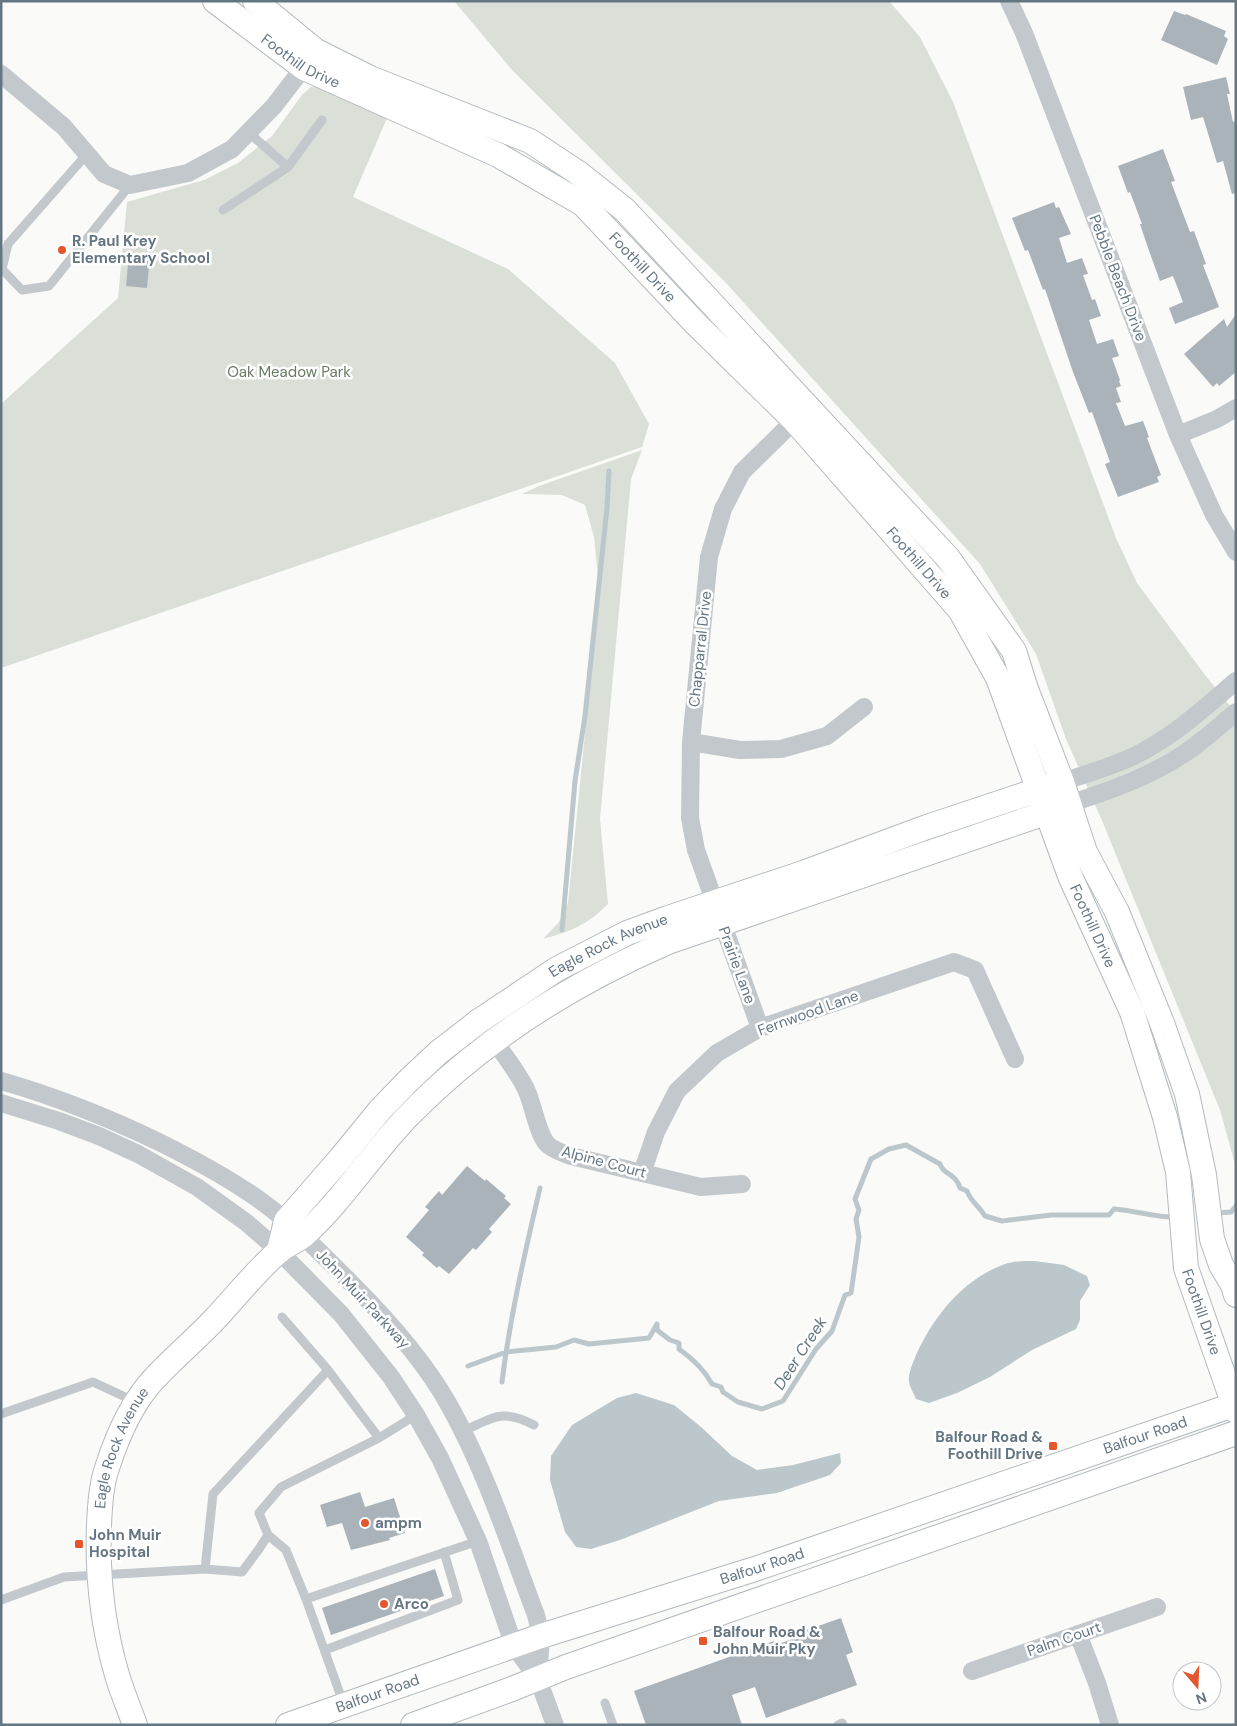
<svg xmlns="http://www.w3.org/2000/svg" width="1237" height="1726" font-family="'DM Sans',sans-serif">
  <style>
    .green { fill: #dadfd7 }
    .water { fill: #bbc7cb }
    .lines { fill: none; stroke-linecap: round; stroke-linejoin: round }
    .stream { stroke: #bbc7cb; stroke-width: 5 }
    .building { fill: #aab3b9 }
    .secondary-casing { stroke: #b3babf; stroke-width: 26 }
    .lane { stroke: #c3c8cc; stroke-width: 9 }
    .street { stroke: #c3c8cc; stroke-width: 18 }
    .secondary { stroke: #fff; stroke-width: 24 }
    .poi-dot { fill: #e4572e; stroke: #fff; stroke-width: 2 }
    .labels { text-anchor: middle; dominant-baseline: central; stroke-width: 5; stroke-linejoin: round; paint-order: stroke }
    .street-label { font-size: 15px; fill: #657683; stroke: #fff }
    .poi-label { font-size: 15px; font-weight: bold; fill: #657683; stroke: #fff; text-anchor: start }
    .park-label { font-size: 15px; fill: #687a64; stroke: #fff }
    .water-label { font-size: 16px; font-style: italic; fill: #60757c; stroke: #fff }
  </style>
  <rect width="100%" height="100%" fill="#fafaf8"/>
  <path class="green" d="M454,1H889L920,37L953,102L1116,538L1137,583L1205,675L1236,713V1168L1220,1110L1103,823L1066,739L1036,654L980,564L727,284L513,71Z
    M322,86L387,118L353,197L508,269L615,363L649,424L642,447L1,668V404L118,298L127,202L204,180L238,163L272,136L302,95L311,87Z
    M642,450L631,479L600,819L608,904C587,925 572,931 543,939L559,922L568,903L589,694L598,577L594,537L585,505L562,495L522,494L539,486Z"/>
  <path class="water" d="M1035,1261L1064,1265L1087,1276L1090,1285L1080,1301V1320L1076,1329L1032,1350L990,1377L957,1393L929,1403L916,1399C914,1394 909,1386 909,1381C908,1373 913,1363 916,1355C934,1316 963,1279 1005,1264C1014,1261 1025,1261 1035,1261Z
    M636,1393L674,1405L701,1427L732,1456L757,1470L793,1465L840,1453L841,1463L830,1475L777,1493L719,1501L620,1540L591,1549L576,1547L565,1532L550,1480L551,1456L572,1425L617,1398Z"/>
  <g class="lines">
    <path class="stream" d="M562,930L575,781L585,716L607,508L609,471
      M1216,1213L1231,1212L1236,1206
      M468,1366L506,1352L556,1347L574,1340L589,1344L649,1338L657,1324V1330L670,1340L679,1343V1349C693,1359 704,1369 712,1384L721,1387L723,1392L738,1402L762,1409L783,1401L816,1349L832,1331L845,1295L851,1293L859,1237L856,1219L859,1210L855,1199L871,1159L889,1149L906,1145L940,1164C944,1176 955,1172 960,1188L967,1191C971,1202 979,1206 985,1216L1002,1221L1051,1215H1109L1114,1209C1134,1210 1156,1218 1175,1217
      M502,1382C510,1317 525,1252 540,1188"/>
  </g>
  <path class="building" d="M1174,11L1185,15L1186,14L1226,31L1224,36L1228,39L1217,65L1161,40Z
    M1226,77L1230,94H1227L1233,122L1236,121V193L1232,194L1223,161L1217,163L1203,117L1191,120L1183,87Z
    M1163,149L1175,181L1171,182L1190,232L1194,231L1206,264L1203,265L1219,307L1175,324L1169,308L1183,302L1173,276L1160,281L1148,248L1140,224H1142L1130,192L1128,193L1118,166Z
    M1054,202L1056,208L1059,207L1071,234L1059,238L1067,263L1082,258L1088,274L1083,275L1092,300L1095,299L1101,316L1089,320L1097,344L1113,339L1119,356L1112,358L1120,380L1119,381L1121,386L1116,388L1121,402L1116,403L1125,426L1143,421L1149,437L1147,438L1161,475L1157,477L1159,482L1118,497L1105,464L1110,462L1092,412L1089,413L1073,372L1045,289L1043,290L1028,250L1025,251L1012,218Z
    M129,254L150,256L147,288L126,286Z
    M1236,314V372L1219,386L1217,383L1213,387L1184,354L1224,319L1227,327Z
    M467,1166L485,1181L486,1179L506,1196L504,1198L511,1204L489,1229L492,1232L476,1250L473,1248L449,1274L439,1266L437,1268L422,1255L424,1253L406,1237L429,1210L425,1207L439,1191L442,1195Z
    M360,1492L365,1507L394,1498L405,1533L389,1538L390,1540L351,1550L342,1523L327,1527L320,1505Z
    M435,1569L444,1596L331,1635L322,1608Z
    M841,1618L853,1652L846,1655L857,1685L766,1718L755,1687L732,1695L742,1725H646L634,1691L774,1641L776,1645L805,1634L804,1631Z"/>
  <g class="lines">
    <g class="secondary-casing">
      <g id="secondary">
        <path id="s1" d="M215,1L304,68L498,155L583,204L696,324L795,421L960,610L998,678L1070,876L1132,1012L1165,1117L1178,1172L1186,1268L1236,1411"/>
        <path d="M255,1L316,51L370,78L530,141L577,172L625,210L948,558L1014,651L1026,689L1062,782L1085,852L1117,912L1162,1023L1187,1094L1204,1175L1212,1239L1221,1265L1233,1285L1236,1295"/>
        <path id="s2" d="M279,1251L286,1221L340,1159L380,1110L408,1081L439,1052L479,1021L557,969L627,933L668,918L803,873L927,827L1053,785"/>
        <path id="s3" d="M135,1725C129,1708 122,1692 117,1675C103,1627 97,1575 99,1525C100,1505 101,1486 107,1468C117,1437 131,1404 153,1380C172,1359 194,1341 213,1321C234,1299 255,1272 278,1252C285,1245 296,1242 304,1235C342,1201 372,1153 408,1116C482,1040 571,984 668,942L1060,808"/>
        <path id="s4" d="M288,1725L541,1636L755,1569L1236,1404"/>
        <path d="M413,1725L512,1689L566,1667L1236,1433"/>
      </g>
    </g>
    <path class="lane" d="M87,154L8,244L2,269L22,290L49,286L130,185
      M288,167L322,120
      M223,210L288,167L248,132
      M328,1370L379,1438L281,1487L259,1513L268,1535L286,1550L306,1599L344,1705
      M1,1414L93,1382L136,1402
      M463,1431C493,1418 502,1408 534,1425
      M379,1438L416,1415
      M205,1569L242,1572L259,1549L268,1535
      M306,1599L478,1541
      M1,1600L64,1577L205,1569L213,1494L328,1370L282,1317
      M325,1650L458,1600L444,1552
      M605,1703L613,1725
      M838,1725L842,1723L843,1725"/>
    <path class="street" d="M1009,1L1024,33L1178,435L1214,515L1236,552
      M1,74L64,127L104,174L130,185L188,173L232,149L274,106L310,59
      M1178,435L1217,419L1236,408
      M691,742L740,750L781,749L827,736L864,707
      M1062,782C1086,774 1111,767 1134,756C1172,738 1204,708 1236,681
      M1069,804C1108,791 1147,778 1182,755C1201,743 1218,727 1236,712
      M760,1028L696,850L690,818L691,742L709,557L723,509L742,472L802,413
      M488,1033C501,1050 515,1068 525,1087C533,1102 537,1133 547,1144C553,1150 563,1153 571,1156L701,1187L742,1184
      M1,1081C57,1097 109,1118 161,1143C195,1160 229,1178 261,1201C294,1225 323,1255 352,1284C387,1319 425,1362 449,1405C486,1471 509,1544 536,1615L541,1636L538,1679
      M1,1103L59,1121L99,1136L138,1154L197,1187L247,1223L279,1251L341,1314L391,1377L416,1415L440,1458L478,1541L514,1646L538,1679L555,1725
      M642,1173L656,1132L677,1091L717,1053L760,1028L954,962L975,970L1015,1059
      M1078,1634L1097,1683L1110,1725
      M972,1671L1157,1607"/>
    <use href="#secondary" class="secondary"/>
  </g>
  <g class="poi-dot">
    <circle cx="62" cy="250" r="5"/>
    <rect x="1048" y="1441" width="10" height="10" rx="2.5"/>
    <circle cx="365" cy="1523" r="5"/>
    <rect x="74" y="1539" width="10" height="10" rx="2.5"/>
    <circle cx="384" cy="1604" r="5"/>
    <rect x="698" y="1636" width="10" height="10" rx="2.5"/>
  </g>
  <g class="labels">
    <g class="street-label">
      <text stroke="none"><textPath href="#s1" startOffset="105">Foothill Drive</textPath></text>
      <text stroke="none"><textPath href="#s1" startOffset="509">Foothill Drive</textPath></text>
      <text transform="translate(1118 278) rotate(69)">Pebble Beach Drive</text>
      <text stroke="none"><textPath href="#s1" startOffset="914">Foothill Drive</textPath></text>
      <text transform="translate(700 649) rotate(-84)">Chapparral Drive</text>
      <text stroke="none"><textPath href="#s1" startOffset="1320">Foothill Drive</textPath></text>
      <text stroke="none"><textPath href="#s2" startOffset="460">Eagle Rock Avenue</textPath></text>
      <text transform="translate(737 965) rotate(70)">Prairie Lane</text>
      <text transform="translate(808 1013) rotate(-20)">Fernwood Lane</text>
      <text transform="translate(604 1162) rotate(15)">Alpine Court</text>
      <text transform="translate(363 1299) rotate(47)">John Muir Parkway</text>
      <text stroke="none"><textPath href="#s1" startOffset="1724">Foothill Drive</textPath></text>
      <text stroke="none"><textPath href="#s4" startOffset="905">Balfour Road</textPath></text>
      <text stroke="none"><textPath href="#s3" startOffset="286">Eagle Rock Avenue</textPath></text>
      <text stroke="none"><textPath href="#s4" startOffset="500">Balfour Road</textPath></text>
      <text transform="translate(1064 1639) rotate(-19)">Palm Court</text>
      <text stroke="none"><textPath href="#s4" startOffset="95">Balfour Road</textPath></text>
    </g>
    <g class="poi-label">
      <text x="72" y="241">R. Paul Krey<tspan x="72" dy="17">Elementary School</tspan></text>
      <text x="1043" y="1437" text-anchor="end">Balfour Road &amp;<tspan x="1043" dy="17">Foothill Drive</tspan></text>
      <text x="375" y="1523">ampm</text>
      <text x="89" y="1535">John Muir<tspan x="89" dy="17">Hospital</tspan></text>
      <text x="394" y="1604">Arco</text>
      <text x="713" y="1632">Balfour Road &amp;<tspan x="713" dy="17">John Muir Pky</tspan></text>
    </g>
    <g class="park-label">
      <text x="289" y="372">Oak Meadow Park</text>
    </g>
    <g class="water-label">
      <text transform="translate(800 1353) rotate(-57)">Deer Creek</text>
    </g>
  </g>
  <rect width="1237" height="1726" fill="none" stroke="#657683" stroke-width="5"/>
  <g transform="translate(1197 1686) rotate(161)"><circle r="24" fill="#ffffff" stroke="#c1c8cd"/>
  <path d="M0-4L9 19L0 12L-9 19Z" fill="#e4572e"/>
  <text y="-8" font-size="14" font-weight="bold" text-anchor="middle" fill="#657683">N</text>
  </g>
</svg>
